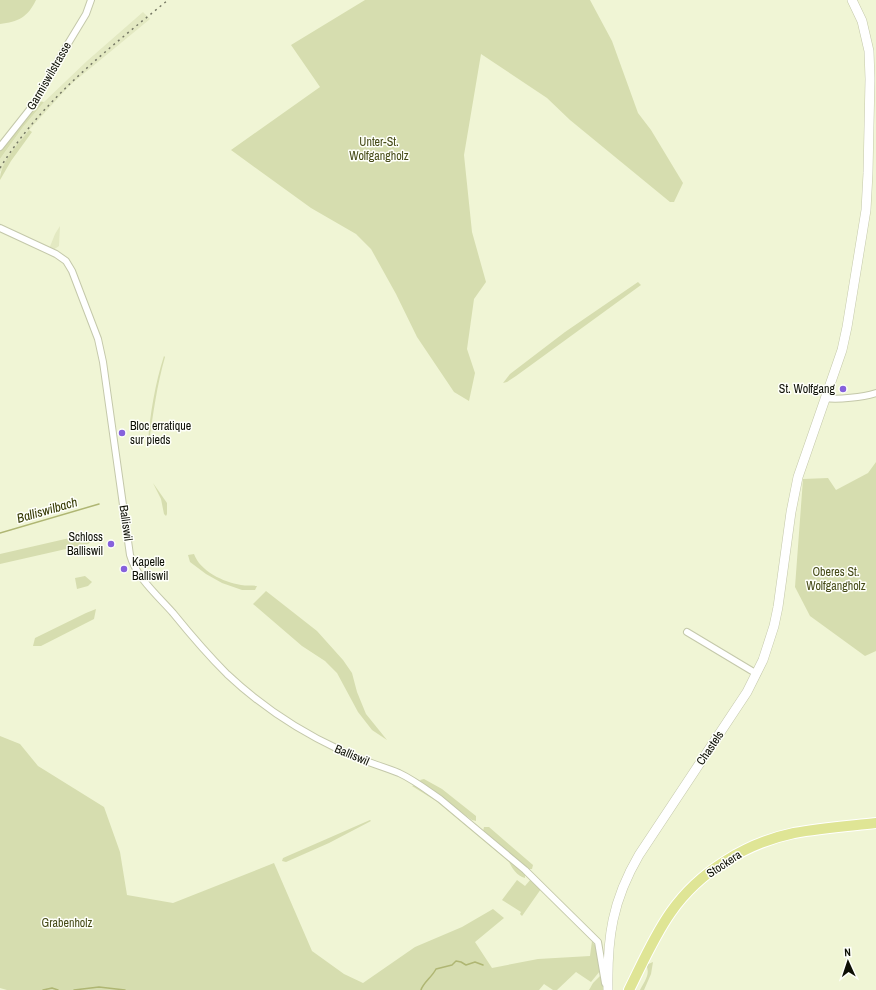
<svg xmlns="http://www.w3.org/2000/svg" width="876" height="990" font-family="'Archivo Narrow',sans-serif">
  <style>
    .built { fill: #e3e9c2 }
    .green { fill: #d6ddaf }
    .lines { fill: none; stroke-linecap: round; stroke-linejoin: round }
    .stream { stroke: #afb673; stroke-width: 1.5 }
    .minor-casing { stroke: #c4c8aa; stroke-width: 8 }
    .secondary-casing { stroke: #c4c8aa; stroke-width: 10 }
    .primary-casing { stroke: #fff; stroke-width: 12 }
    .minor { stroke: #fff; stroke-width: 6 }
    .secondary { stroke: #fff; stroke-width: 9 }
    .primary { stroke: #dfe595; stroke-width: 10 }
    .rail { stroke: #757864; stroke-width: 1.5; stroke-dasharray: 2 4; stroke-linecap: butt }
    .poi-dot { fill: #8661dc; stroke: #fefff9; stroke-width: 1.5 }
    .labels { text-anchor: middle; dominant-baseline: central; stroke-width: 3; stroke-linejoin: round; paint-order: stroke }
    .street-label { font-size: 12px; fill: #0d0f05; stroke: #fefff9 }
    .park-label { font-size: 12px; fill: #454a17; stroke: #fefff9 }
    .poi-label { font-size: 12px; fill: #0d0f05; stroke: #fefff9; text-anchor: end }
    .water-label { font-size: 13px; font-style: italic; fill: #343802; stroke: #fefff9 }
  </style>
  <rect width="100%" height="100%" fill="#f0f5d5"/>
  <path class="built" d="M143,12L150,19L70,85L29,130L8,158L0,172V159L3,155L23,127L44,102L87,61Z
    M60,226L59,246L53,250L49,249L55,234Z"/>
  <path class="green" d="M0,0H36C28,17 18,22 0,24Z
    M365,0H590L612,41L638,113L651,130L683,183L674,202H670L570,120L547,98L481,54L464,155L472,232L486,282L474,299L467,349L475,373L469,401L454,392L417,337L396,294L371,249L356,234L311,208L231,150L320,87L291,45Z
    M38,101L44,102L23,127L0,159V151Z
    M29,130L32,132L11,161L0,180C0,162 18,145 29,130Z
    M638,282L641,285L516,376L507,382L503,383L510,374L565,332Z
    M164,356L165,357C157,385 153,414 149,443H148C150,414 155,384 164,356Z
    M876,462V651L865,656L810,616L795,587L803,479L828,478L836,490L868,473Z
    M153,483L167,503V514L166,516L164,514L161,499Z
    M87,534L94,540L88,544L0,564V554Z
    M194,554C200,571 223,582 241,585C246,586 251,585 257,586L255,590H242L222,583L206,574L190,562L188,555Z
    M85,576L92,582L88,586L77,589L75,578Z
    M266,591L317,631L343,660L352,673L357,692L366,714L387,740L372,730L358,712L337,673L325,661L302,646L253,604Z
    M96,609L94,619L41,646H33L35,638L86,613Z
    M0,736L20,744L38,766L104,807L120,852L127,895L173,903L274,863L312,951L344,974L363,983L415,947L462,927L493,909L504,918L475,942L492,968L538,959L590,956L592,941L596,947L600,971L591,982L576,972L557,990H553L544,984L539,990H7L0,988Z
    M424,779L442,789L476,816V821L472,820L422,784L420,780Z
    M415,785L438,801L525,874V878C517,876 512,868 509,862L436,801L412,786Z
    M370,820L371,821L329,843L286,862L282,861L283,858Z
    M484,827H489L533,865L532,869H528L483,831Z
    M531,879L541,889L522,916L520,914L521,912L502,900L517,880L525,886Z
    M653,962L651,974L644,990H640C644,982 651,974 646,965Z
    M601,975H602L604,990H589L593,983Z"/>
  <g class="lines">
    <path class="stream" d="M0,533L99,504
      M43,990L52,988L58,990
      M74,990L99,987L125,990
      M421,990C423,983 432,977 436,969L452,965L456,961L461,962L466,965L475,962L483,965"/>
    <g class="minor-casing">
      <path id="minor" d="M0,147L34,104L66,47L86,14L91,0
        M0,228L56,254L66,261L72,271L98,339L103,362L130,555C136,577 158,596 173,613C190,634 208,655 227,674C260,705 299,731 340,750C359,760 379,765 399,773C414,780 427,790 440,799L525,870L598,942L605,983
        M825,398C838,400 863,397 876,393
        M687,632L757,674"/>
    </g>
    <g class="secondary-casing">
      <path id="secondary" d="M608,990C607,938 612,901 639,855L747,692L763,660L774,626L778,607L791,512L798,477L842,350L847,327L866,210L868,173L870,79L869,51L862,21L852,0"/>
    </g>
    <g class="primary-casing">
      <path id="primary" d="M629,990C642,964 654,936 671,912C699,872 746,843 794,833C821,828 849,826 876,823"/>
    </g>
    <use href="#minor" class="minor"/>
    <use href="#secondary" class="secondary"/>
    <use href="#primary" class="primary"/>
    <path class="rail" d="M0,168C42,100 107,50 168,0"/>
  </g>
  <g class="poi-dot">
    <circle cx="843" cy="389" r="4"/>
    <circle cx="122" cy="433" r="4"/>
    <circle cx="111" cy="544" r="4"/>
    <circle cx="124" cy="569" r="4"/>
  </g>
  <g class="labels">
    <g class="street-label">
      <text transform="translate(49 76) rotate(-60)">Garmiswilstrasse</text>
      <text transform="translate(126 523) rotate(82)">Balliswil</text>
      <text transform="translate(710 748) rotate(-56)">Chastels</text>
      <text transform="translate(352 755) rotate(23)">Balliswil</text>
      <text transform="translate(724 864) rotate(-33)">Stockera</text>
    </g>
    <g class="park-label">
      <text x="379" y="142">Unter-St.<tspan x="379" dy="14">Wolfgangholz</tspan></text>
      <text x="836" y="572">Oberes St.<tspan x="836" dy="14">Wolfgangholz</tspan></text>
      <text x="67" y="923">Grabenholz</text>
    </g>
    <g class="poi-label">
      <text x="835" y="389">St. Wolfgang</text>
      <text x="130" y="426" text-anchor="start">Bloc erratique<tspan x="130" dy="14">sur pieds</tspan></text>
      <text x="103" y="537">Schloss<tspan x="103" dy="14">Balliswil</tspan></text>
      <text x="132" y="562" text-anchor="start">Kapelle<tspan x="132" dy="14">Balliswil</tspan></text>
    </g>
    <g class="water-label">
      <text transform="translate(47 510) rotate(-16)">Balliswilbach</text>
    </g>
  </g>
  <g transform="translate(848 962) rotate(357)" stroke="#fefff9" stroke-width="3" paint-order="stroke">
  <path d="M0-3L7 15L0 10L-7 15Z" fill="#0d0f05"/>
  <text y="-6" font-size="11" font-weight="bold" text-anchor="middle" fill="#0d0f05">N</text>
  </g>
</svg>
